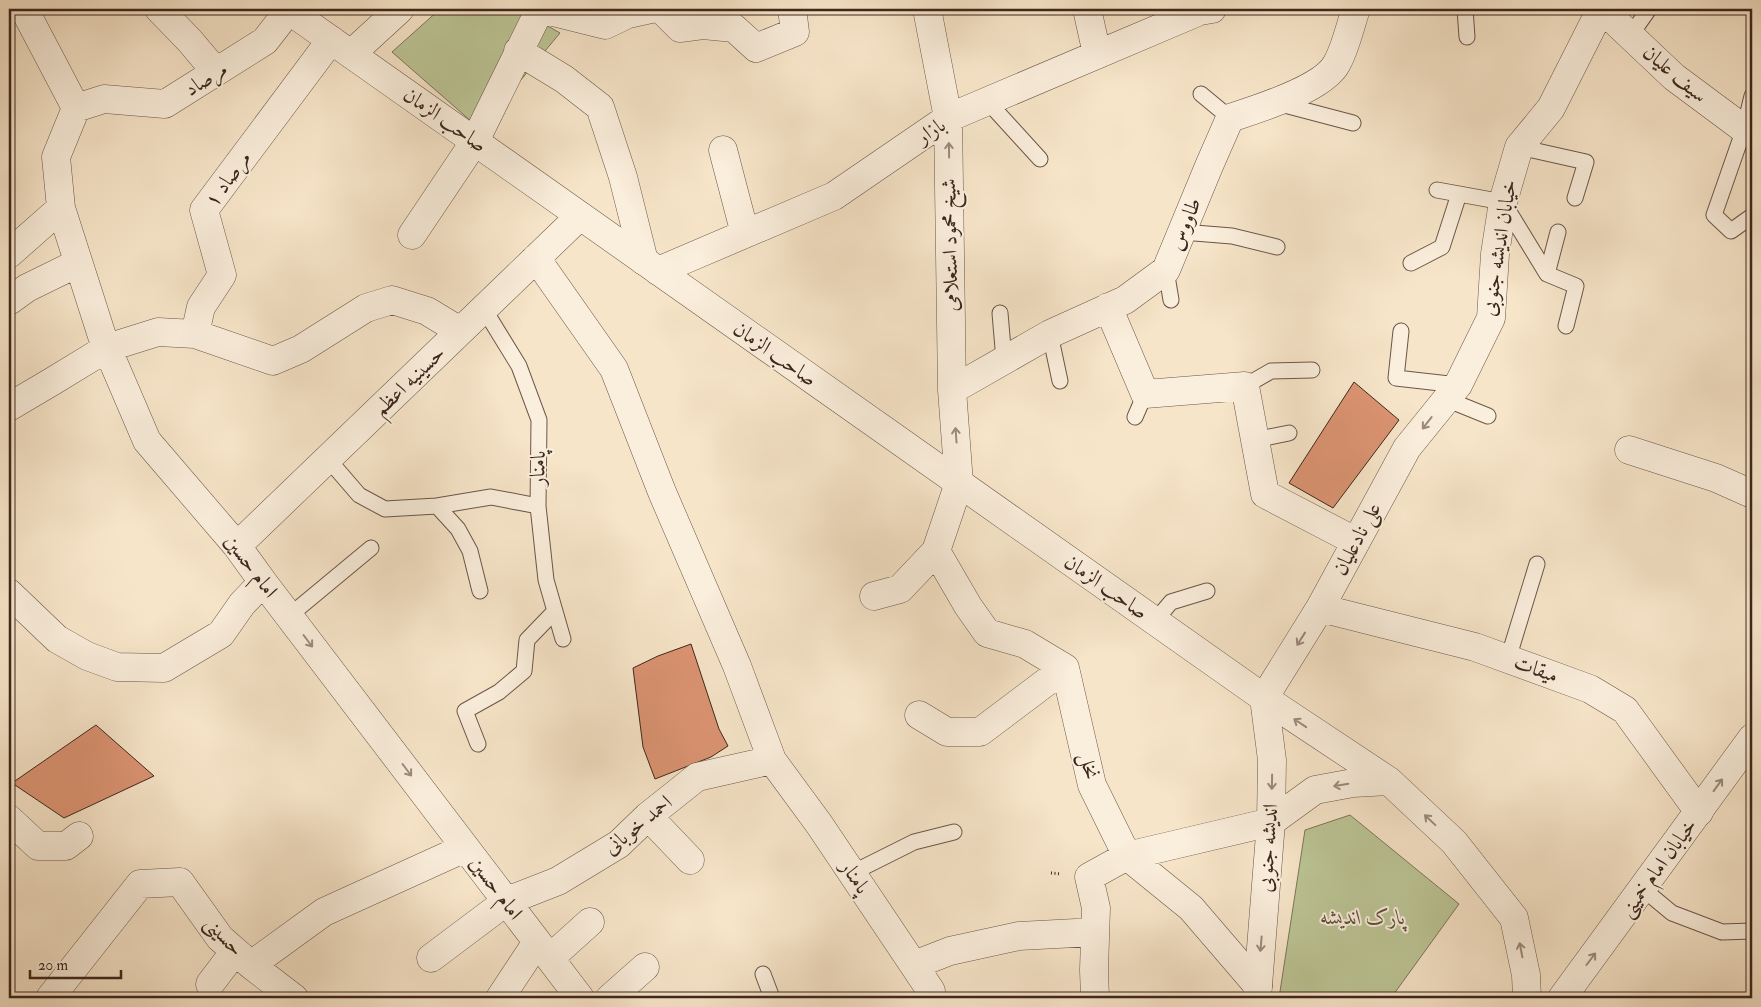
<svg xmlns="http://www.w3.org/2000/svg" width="1761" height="1007" font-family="'IM FELL Double Pica',Amiri,serif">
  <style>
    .green { fill: #bcc596; stroke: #7c765a }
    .building { fill: #dc9473; stroke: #3c271e }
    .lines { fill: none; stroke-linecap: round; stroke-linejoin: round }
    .service-casing { stroke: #6b5649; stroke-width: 17 }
    .minor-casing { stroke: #6b5649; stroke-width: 29 }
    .tertiary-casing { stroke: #6b5649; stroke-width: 29 }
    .path { stroke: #3c271e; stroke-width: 3; stroke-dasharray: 1 2.5; stroke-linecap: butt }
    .service { stroke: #faeedc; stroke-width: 15 }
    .minor { stroke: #faeedc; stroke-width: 28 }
    .tertiary { stroke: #faeedc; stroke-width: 28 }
    .oneway { stroke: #9b8a7d }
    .labels { text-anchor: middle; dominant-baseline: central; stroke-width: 4; stroke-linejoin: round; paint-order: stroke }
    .street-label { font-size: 21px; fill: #3c271e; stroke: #faeedc }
    .park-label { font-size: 21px; font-style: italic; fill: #5c4e3c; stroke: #faeedc }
  </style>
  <rect width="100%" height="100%" fill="#f7e5c9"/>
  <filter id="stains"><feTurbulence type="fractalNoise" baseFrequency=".004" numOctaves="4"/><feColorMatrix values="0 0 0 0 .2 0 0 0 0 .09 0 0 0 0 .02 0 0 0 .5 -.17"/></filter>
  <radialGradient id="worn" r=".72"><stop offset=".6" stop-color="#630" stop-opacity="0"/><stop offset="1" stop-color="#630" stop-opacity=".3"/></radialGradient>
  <path class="green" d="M440,9H518L560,33L480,129L392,52Z
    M1350,815L1459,904L1391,998H1279L1305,830Z"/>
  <path class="building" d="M1354,382L1399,420L1333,508L1289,483Z
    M691,644L719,729L728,746L711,757L655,779L643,747L633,668L658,656Z
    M96,725L154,776L64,818L12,783Z"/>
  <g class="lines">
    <g class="service-casing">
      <path id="service" d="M1465,9L1467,37
        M1630,36L1649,9
        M1201,94L1230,118
        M1752,96L1744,129L1714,215L1731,231L1752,216
        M988,102L1040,159
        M1277,103L1353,123
        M1519,147L1586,162L1575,198
        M1437,190L1503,202L1547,274L1576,286L1566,326
        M1182,232L1232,236L1277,247
        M1411,263L1442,247L1459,194
        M1166,270L1171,300
        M1547,274L1558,232
        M484,309L519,366L539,420L538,506L546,580L563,639
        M1000,313L1004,360
        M1401,331L1396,378L1458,385
        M1050,334L1060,381
        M1245,386L1271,371L1312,370
        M1446,399L1488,416
        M1135,417L1145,394
        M1255,440L1289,433
        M328,459L359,495L385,509L437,506L491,497L538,506
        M437,506L458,529L470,551L480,591
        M289,616L371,548
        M1155,621L1171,602L1207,591
        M1508,659L1537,564
        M478,744L465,711L499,692L524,671L527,640L555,611
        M852,873L914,842L954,832
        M1643,889L1672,913L1722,932L1752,931
        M763,974L772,998"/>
    </g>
    <g class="minor-casing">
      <path id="minor" d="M24,9L76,108
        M159,9L190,41L216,72
        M541,9L605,25L628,14L651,9
        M661,9L680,28L703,25L734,28L756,48L795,32L792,9
        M1087,9L1097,54
        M1602,9L1674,77L1752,135
        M289,10L265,41L165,104L104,99L76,108L56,157L61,208L102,336L147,441L237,546L263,582L580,998
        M518,51L564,79L600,107L623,177L644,261
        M351,54L400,9
        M723,150L745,234
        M412,235L475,141L540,9
        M9,254L61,208
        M536,258L614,369L662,492L737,666L772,760L819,824L931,991L930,998
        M658,271L834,196L948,118L1200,11L1212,9
        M9,301L27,288L78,263
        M1108,307L1145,394L1245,386L1265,494L1355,541
        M195,334L201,307L222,275L204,210L331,40
        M952,390L1050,334L1125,300L1166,270L1209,166L1230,118C1257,109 1324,89 1337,63C1346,47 1350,26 1356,9
        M9,407L53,381L107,348L158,332L195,334L273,361L301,349L366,308L392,300L427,311L460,331
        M1629,450L1716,478L1752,494
        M237,546L580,216
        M936,551L968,606L987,633L1025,644L1065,668L1092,785L1127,856L1191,908L1258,986
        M9,593L57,639L87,656L117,667L164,668L221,634L242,604L263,582
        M874,596L900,589L936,551L959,483L952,390L948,118L927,9
        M1320,608L1475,647L1590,689L1625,710L1699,812
        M1264,698L1320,608L1407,448L1458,385L1491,318L1495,254L1503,202L1519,147L1551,108L1601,9
        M919,715L947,732H980L1065,668
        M648,816L690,860
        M9,819L38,846H66L79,836
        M431,958L507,901L558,881L619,844L648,816L697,777L772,760
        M550,958L590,922
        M251,965L294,998
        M914,965L950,951L1019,936L1095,932
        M210,984L235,951
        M50,998L140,884L180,882L220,938L251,965L324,912L465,848
        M500,998L537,942
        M610,998L645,967
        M1095,998L1094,970L1096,908L1089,877L1127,856L1271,822"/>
    </g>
    <g class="tertiary-casing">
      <path id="tertiary" d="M287,9L1264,698L1389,781L1454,842L1514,918L1526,975L1527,998
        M1271,822L1315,790L1353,783L1389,781
        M1257,998L1271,822L1272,760L1264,698
        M1562,998L1752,738"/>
    </g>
    <path class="path" d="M1051,873L1061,874"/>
    <use href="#service" class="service"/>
    <use href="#minor" class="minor"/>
    <use href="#tertiary" class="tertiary"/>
  </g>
  <defs><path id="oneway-shaft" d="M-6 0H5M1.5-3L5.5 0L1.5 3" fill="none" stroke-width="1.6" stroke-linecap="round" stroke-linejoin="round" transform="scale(1.25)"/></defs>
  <g class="oneway">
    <use href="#oneway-shaft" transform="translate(949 150) rotate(-91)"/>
    <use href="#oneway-shaft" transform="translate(1427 423) rotate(128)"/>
    <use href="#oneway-shaft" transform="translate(956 435) rotate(-94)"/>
    <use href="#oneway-shaft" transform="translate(1301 639) rotate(122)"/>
    <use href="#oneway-shaft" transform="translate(308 641) rotate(53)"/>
    <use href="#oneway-shaft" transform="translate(1300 723) rotate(-146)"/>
    <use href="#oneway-shaft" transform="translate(407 770) rotate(53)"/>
    <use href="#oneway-shaft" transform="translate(1272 782) rotate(91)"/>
    <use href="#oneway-shaft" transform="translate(1341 785) rotate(170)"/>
    <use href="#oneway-shaft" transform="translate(1718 785) rotate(-54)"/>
    <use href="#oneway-shaft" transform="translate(1430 820) rotate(-137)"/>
    <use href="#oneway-shaft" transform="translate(1261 944) rotate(95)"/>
    <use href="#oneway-shaft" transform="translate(1521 950) rotate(-101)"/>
    <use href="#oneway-shaft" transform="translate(1591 959) rotate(-53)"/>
  </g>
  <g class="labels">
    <g class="street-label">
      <text transform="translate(1675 74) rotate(40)">سیف علیان</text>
      <text transform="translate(206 79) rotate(-32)">مرصاد</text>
      <text transform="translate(445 120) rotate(35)">صاحب الزمان</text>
      <text transform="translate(931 131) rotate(-33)">بازار</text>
      <text transform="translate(228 179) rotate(-54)">مرصاد ۱</text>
      <text transform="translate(1185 224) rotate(-68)">طاووس</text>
      <text transform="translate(950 245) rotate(-91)">شیخ محمود استعلامی</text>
      <text transform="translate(1499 248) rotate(-81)">خیابان اندیشه جنوبی</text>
      <text transform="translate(775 354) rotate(35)">صاحب الزمان</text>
      <text transform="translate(409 381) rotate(-44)">حسینیه اعظم</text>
      <text transform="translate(538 468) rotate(-89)">پامنار</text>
      <text transform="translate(1357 539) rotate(-62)">علی نادعلیان</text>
      <text transform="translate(251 566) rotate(53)">امام حسین</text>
      <text transform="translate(1106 587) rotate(35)">صاحب الزمان</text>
      <text transform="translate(1536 669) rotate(20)">میقات</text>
      <text transform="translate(1089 766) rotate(76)">نخل</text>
      <text transform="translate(638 825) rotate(-39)">احمد خوبانی</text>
      <text transform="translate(1268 848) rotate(-86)">اندیشه جنوبی</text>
      <text transform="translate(1658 868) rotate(-54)">خیابان امام خمینی</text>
      <text transform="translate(855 877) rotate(56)">پامنار</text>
      <text transform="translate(496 888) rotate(53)">امام حسین</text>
      <text transform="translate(224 936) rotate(47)">حسینی</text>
    </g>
    <g class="park-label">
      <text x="1363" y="917">پارک اندیشه</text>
    </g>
  </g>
  <rect width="1761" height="1007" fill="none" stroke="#f7e5c9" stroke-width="30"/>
  <rect x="10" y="10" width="1741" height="987" fill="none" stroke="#3c271e" stroke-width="2.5"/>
  <rect x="15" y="15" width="1731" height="977" fill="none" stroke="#3c271e"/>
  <path d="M30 970v8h91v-8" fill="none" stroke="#3c271e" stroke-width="2.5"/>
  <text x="38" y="970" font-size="15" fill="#3c271e" stroke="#faeedc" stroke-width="4" paint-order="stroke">20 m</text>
  <rect width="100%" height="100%" filter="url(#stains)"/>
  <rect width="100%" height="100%" fill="url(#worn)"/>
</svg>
